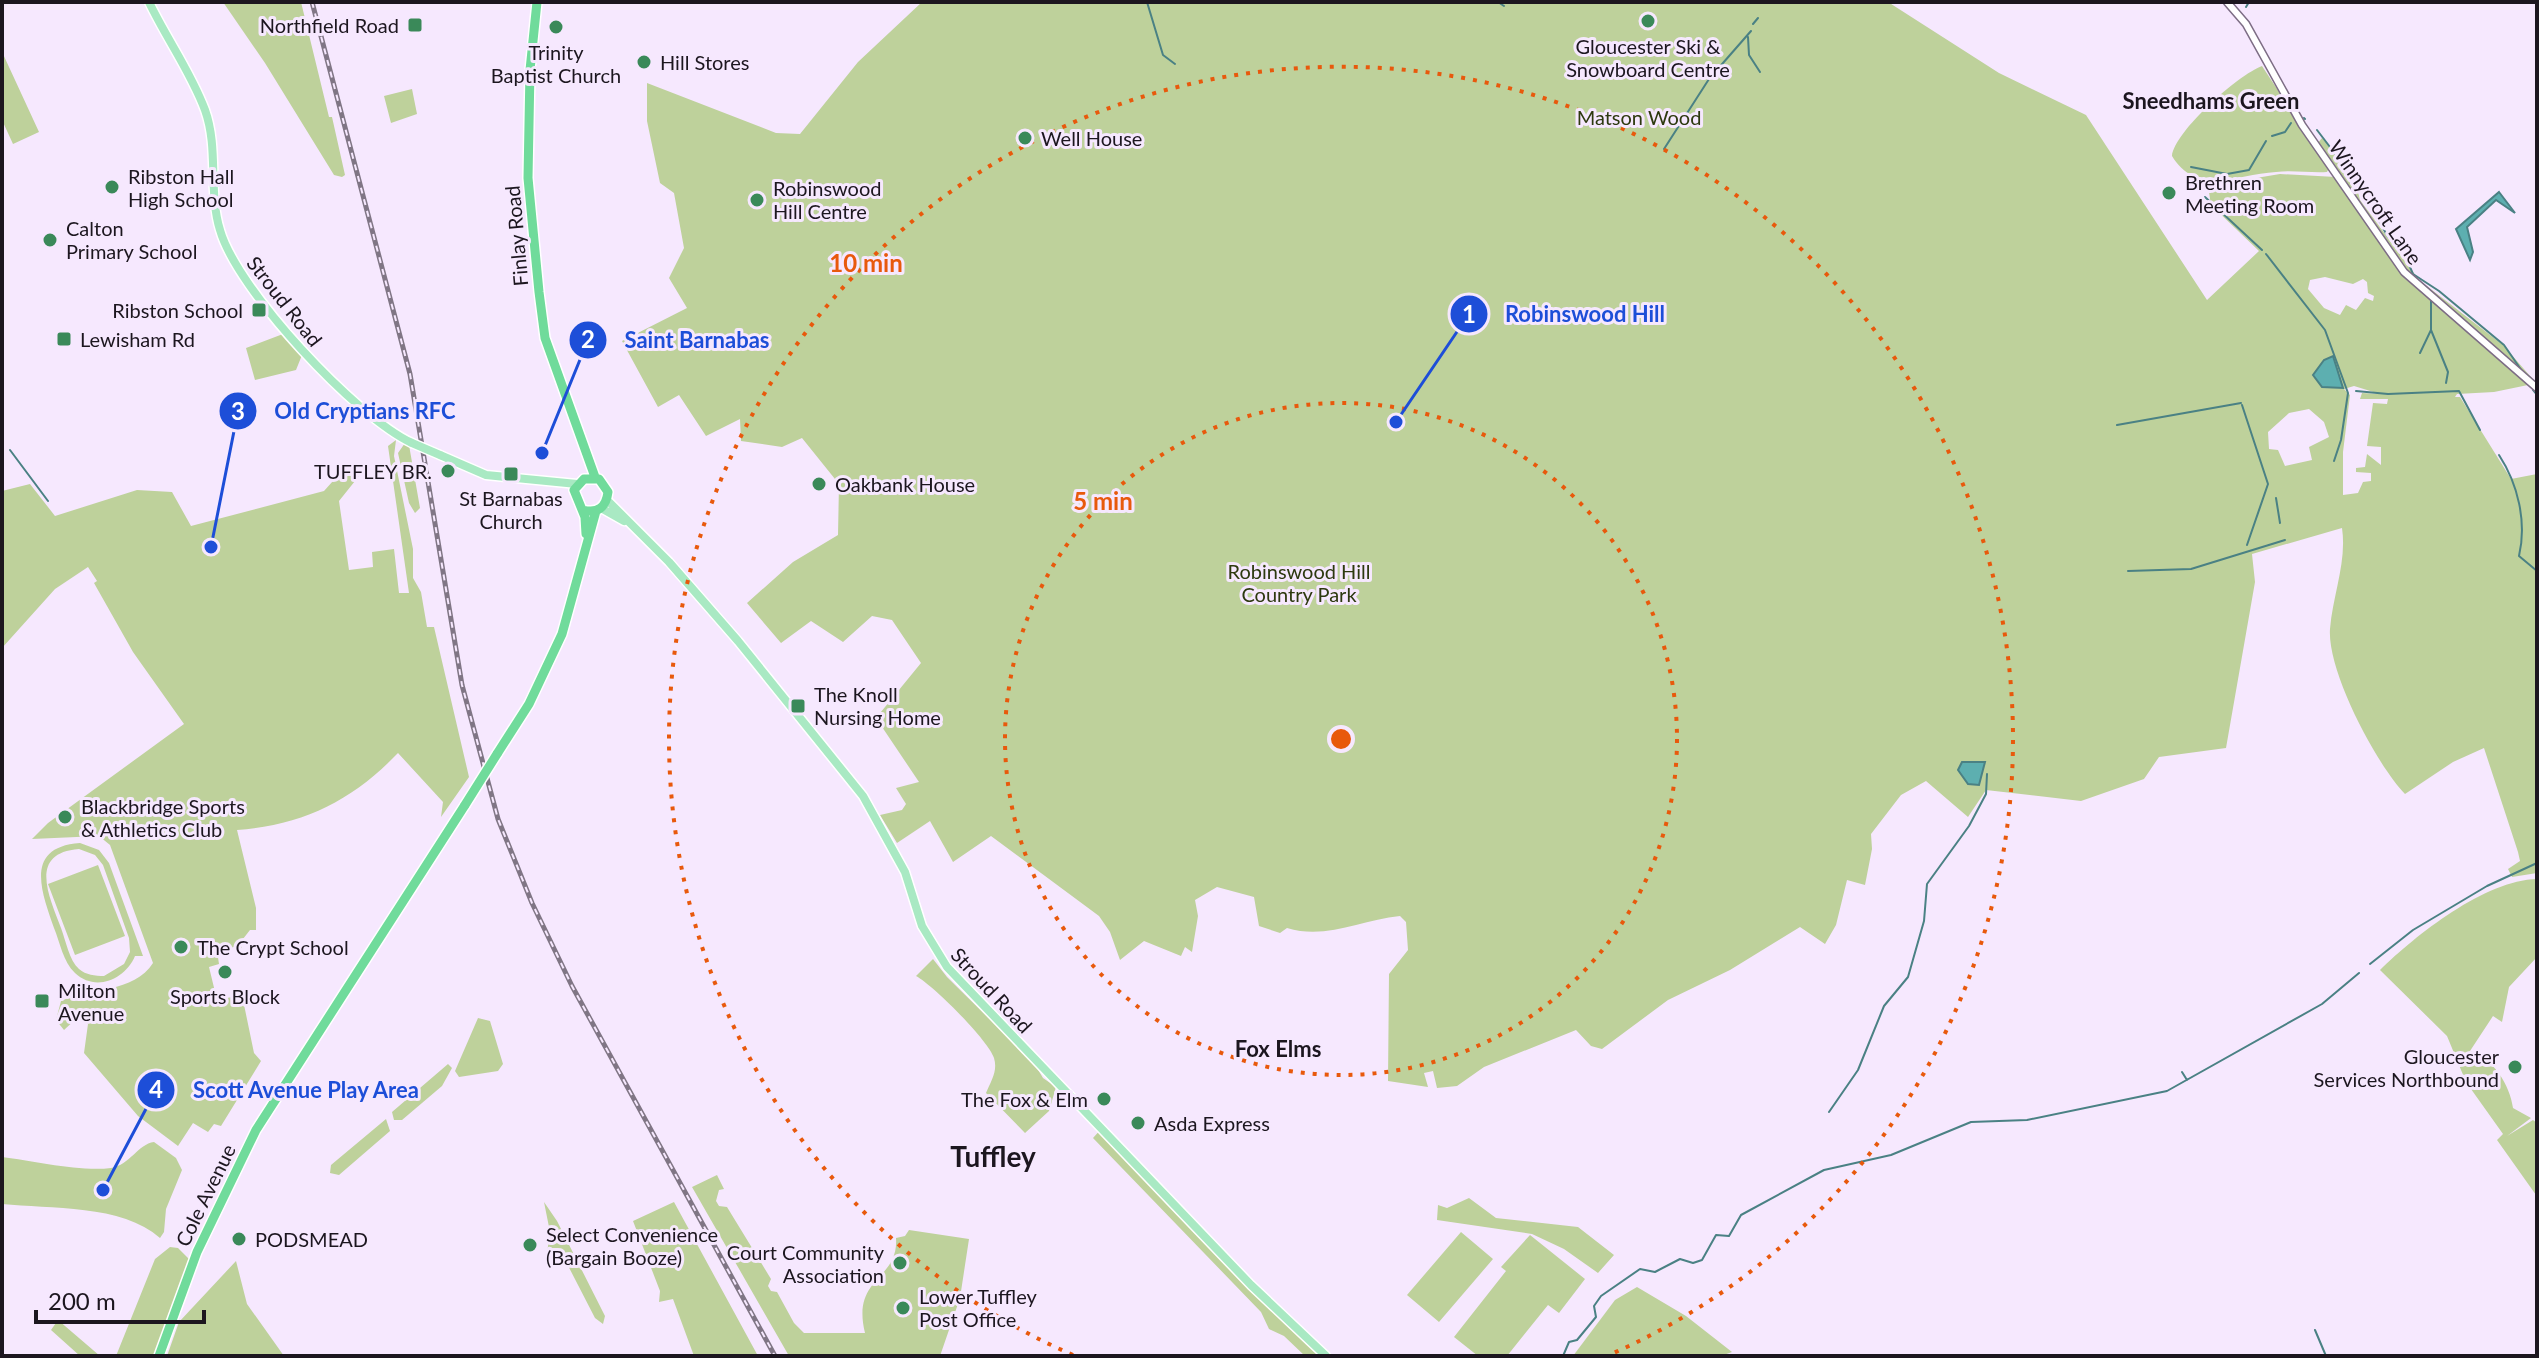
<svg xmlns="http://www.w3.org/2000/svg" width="2539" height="1358" font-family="Lato,sans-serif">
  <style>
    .green { fill: #bed19b; fill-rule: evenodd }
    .water { fill: #5dafb0; stroke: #4a8184; stroke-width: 2 }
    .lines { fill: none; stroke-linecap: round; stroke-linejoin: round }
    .stream { stroke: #4a8184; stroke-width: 2 }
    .minor-casing { stroke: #7d6d85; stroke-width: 9 }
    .major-casing { stroke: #fff; stroke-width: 11 }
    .highway-casing { stroke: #fff; stroke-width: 12 }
    .minor { stroke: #fff; stroke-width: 6 }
    .major { stroke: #a9e9c3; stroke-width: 8 }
    .highway { stroke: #70db9b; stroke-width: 9 }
    .rail-casing { stroke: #807685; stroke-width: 5 }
    .rail { stroke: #f6e8fe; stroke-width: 2; stroke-dasharray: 6; stroke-linecap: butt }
    .major-bridge-casing { stroke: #fff; stroke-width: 11; stroke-linecap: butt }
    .highway-bridge-casing { stroke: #fff; stroke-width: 12; stroke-linecap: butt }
    .major-bridge { stroke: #a9e9c3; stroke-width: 8 }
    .highway-bridge { stroke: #70db9b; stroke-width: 9 }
    .ring { fill: none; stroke: #e8590c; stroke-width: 4; stroke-dasharray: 4 8 }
    .poi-dot { fill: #3a8959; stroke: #f6e8fe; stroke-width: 3 }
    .labels { text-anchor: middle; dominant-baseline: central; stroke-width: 6; stroke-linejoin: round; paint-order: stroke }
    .poi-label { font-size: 20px; fill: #1c161f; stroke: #f6e8fe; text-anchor: start }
    .park-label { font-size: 20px; fill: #2d390f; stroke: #f6e8fe }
    .street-label { font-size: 20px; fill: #1c161f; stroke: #f6e8fe }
    .neighbourhood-label { font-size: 22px; font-weight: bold; fill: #1c161f; stroke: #f6e8fe }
    .district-label { font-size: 28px; font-weight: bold; fill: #1c161f; stroke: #f6e8fe }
    .centre { fill: #e8590c; stroke: #f6e8fe; stroke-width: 4 }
    .ring-label { font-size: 24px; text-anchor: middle; font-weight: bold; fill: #e8590c; stroke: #f6e8fe; stroke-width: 6; stroke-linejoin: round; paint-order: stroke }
    .leader { fill: none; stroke: #1d4ed8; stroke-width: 3 }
    .callout-dot { fill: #1d4ed8; stroke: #f6e8fe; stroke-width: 3 }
    .mark-label { font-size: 24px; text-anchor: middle; font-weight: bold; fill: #fff }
    .callout-label { font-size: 22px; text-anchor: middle; font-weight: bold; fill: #1d4ed8; stroke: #f6e8fe; stroke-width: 6; stroke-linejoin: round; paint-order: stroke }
  </style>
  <rect width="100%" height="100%" fill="#f6e8fe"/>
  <path class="green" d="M223,2H301L329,117H332L345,175L342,177L334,175L265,63Z
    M922,2H1888L1999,73L2086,115L2207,300L2259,251L2211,205L2208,186L2280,174L2336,177L2405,275L2537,390V395L2528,385L2494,392L2457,394L2455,397H2460L2511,479L2537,474V873L2512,877L2508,869L2520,861L2518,852L2484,748L2453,762L2405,794C2376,764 2327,671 2330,629C2333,594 2347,562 2342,528L2252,554L2255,582L2226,748L2159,757L2144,779L2081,801L1986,790L1968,817L1926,781L1901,795L1871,834L1872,849L1865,885L1847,880L1836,925L1825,944L1800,927L1730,970L1668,1000L1602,1049L1591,1046L1576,1030L1484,1067L1457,1086L1437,1088L1433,1071L1424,1073L1428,1087L1388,1081L1389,974L1408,950L1406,922L1400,916C1361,920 1326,940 1287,928L1280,933L1259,926L1254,897L1217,887L1195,900L1198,916L1192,952L1185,947L1181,956L1144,941L1120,960L1110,932L1099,916L991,836L953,862L930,821L897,843L880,815L902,810L906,804L896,788L919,782L876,718L921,663L892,620L872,616L843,642L811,621L781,643L747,603L793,562L838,535L839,484L802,438L782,447L741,441L740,419L706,436L679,395L658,407L622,341L687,308L669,278L684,248L674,193L660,183L647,121V83L776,133L800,134L858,62ZM2325,277L2353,284L2363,279L2367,282L2368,293L2374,296L2373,301L2365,298L2356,310L2346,305L2340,315L2324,308L2308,289L2310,280ZM2354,386L2380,394L2362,393L2360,399H2388L2387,404L2373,403L2367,446L2381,447V465L2367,454L2365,467L2356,468V472L2371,473V481L2363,482L2358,493L2343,495V452L2350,395L2344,389ZM2309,409L2324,422L2329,437L2309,447L2312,460L2285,466L2278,450L2269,449L2268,432L2289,413Z
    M3,54L39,132L13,144L2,120Z
    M2262,66L2329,168L2327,172C2310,173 2293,170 2276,172C2238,174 2197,197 2172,156C2175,131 2238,75 2262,66Z
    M412,89L417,114L391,123L384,96Z
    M2322,138L2353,172L2360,200L2419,280L2503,345L2537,384L2410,274L2317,144Z
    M283,334L302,355L296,370L255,380L246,348Z
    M396,440L394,456L413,549V578L421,592L427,627H434L469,777L441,817L443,802L398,753C352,801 303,825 237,830L256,908V930H250L239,944L242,947L236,955L234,947L217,951L219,964L209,967L217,1000L242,995L254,1053L261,1061L221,1126L214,1124L208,1132L193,1123L178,1146L138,1116L84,1053L88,1024L78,1017L64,1030L56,1020L61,1001C89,988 134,993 153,963L110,845L99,836L32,839L48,823L184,724L133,652L94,583L97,581L88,567L55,589L2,648V491L30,484L55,516L137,490L172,492L191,526L324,491L350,462L363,471L339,501L349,570L373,567L372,552L394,549L399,593H409L388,446Z
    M405,443L409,445L420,508L415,513L409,503L398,453Z
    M80,843L99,850L109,863L143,956H135C125,980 95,992 75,973C63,962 60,942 54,928C42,893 23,847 80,843ZM79,849L95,855L103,865L129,938L130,952L124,964L104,976C95,976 86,975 79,969C69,960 66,941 61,928C50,898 27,853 79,849Z
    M98,865L125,936L75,955L48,884Z
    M2537,879V957L2509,987L2502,1022L2493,1016L2470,1051C2493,1058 2510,1085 2513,1108L2531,1118L2507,1136L2533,1120L2537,1123L2536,1195L2497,1140L2503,1134L2466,1082L2447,1036L2380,970C2416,935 2485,880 2537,879Z
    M933,959L947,977L1034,1063L1043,1078L1056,1087L1049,1111L1025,1133L986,1093C991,1081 998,1071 994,1058C988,1040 933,985 916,976Z
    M478,1018L490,1021L503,1064L498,1071L459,1077L455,1071Z
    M448,1064L452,1068L442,1086L402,1120H394L392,1112Z
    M386,1119L390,1131L339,1175L330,1173L331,1165Z
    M1102,1128L1326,1356H1305L1284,1336L1269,1329L1261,1312L1093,1138Z
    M154,1142L176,1158L182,1170L166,1209L164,1232L160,1238C122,1204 50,1209 2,1204V1157C34,1161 81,1172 111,1168C130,1165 138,1144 154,1142Z
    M717,1175L724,1189L719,1190L716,1201L719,1206L727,1207L771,1279L768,1286L771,1291L777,1292L794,1323L804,1333H865C851,1276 899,1281 896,1238L905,1236L909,1230L969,1239L960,1298L940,1356H789L692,1187Z
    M1469,1198L1496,1218L1578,1227L1614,1255L1598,1273L1564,1249L1532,1234L1437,1220L1438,1205L1447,1208Z
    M544,1202L557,1221L605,1316L603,1324L595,1318L561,1252L546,1260L550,1232Z
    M674,1202L758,1356H694L673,1299L659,1302L660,1291L633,1221Z
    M1461,1232L1493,1259L1439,1322L1407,1295Z
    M1530,1235L1585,1279L1559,1313L1548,1305L1507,1356H1478L1454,1337L1506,1271L1501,1267Z
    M170,1247L178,1248L189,1259L155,1356H116L155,1259Z
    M236,1261L247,1304L284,1356H167L179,1322Z
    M1637,1287L1686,1316L1732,1352L1721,1356H1573L1615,1300Z
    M58,1320L100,1356H80L51,1330Z"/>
  <path class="water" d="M2499,192L2515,213L2496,200L2467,227L2473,252L2470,260L2456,229Z
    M2333,356L2343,388L2322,387L2313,375L2324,360Z
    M1962,762H1985L1979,785L1968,784L1958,770Z"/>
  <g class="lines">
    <path class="stream" d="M1147,2L1163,55L1175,64
      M1498,2L1504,6
      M2246,7L2249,2
      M1753,24L1758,18
      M1748,37L1749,55L1760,72
      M2304,118L2305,119
      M2317,130L2359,185L2388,237L2401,246L2413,274L2439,291L2504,345L2522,371
      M2272,136L2285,132L2291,123
      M1664,149L1709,79L1751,31
      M2191,167L2227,174L2249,170L2266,141
      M2205,197L2262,250
      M2266,254L2325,330L2348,393L2341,440L2334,461
      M2431,330L2448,372L2446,383
      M2420,353L2431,330V301
      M2533,390L2537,395
      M2356,391L2388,394L2459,391L2480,430
      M2242,405L2268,484L2247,545
      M2117,425L2241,403
      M10,450L48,501
      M2499,455C2518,484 2527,522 2519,556L2537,571
      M2276,498L2280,523
      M2128,571L2191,569L2285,540
      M2370,964L2413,930L2487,886L2537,863
      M2182,1072L2187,1080
      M1829,1112L1858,1070L1884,1006L1908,977L1924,921L1927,884L1969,826L1986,794L1987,774
      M2315,1330L2326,1356
      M1563,1356L1569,1342L1577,1340L1596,1317L1594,1306L1601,1296L1640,1269L1655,1272L1680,1259L1693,1263L1702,1260L1716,1235L1729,1236L1741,1215L1824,1170L1891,1155L1971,1122L2027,1120L2167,1091L2322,1004L2359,973"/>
    <g class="minor-casing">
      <path id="minor" d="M2227,2L2246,24L2302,125L2404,272L2537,388"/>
    </g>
    <g class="major-casing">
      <path id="major" d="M149,2C166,38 191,72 205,110C219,149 208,191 220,230C237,290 356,417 412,443
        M440,455L486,475L577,484
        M607,500L669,562L738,641L863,796L905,872L922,926L947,967L1251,1285L1326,1356
        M601,508L624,521"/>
    </g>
    <g class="highway-casing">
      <path id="highway" d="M537,2L530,70L528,178L539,292L545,338L595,477
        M583,510C598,514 606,507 608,492L599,479H584L574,490L585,517L586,534
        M497,754L529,704L562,634L596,511
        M159,1356L197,1252L256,1130L465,805"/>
    </g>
    <use href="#minor" class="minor"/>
    <use href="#major" class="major"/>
    <use href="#highway" class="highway"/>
    <g class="rail-casing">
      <path id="rail" d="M312,2L410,374L462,685L498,819L532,903L572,986L775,1356"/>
    </g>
    <use href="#rail" class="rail"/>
    <g class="major-bridge-casing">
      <path id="major-bridge" d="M412,443L440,455"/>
    </g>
    <g class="highway-bridge-casing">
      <path id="highway-bridge" d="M465,805L497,754"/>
    </g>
    <use href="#major-bridge" class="major-bridge"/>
    <use href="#highway-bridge" class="highway-bridge"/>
  </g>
  <g class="ring">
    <circle cx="1341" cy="739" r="336"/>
    <path d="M1073 1355A672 672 0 1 1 1609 1355"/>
  </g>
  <g class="poi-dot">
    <circle cx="1648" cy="21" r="8"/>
    <rect x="407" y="17" width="16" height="16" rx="4"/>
    <circle cx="556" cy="27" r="8"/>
    <circle cx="644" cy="62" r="8"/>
    <circle cx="1025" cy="138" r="8"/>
    <circle cx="112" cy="187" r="8"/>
    <circle cx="2169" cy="193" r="8"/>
    <circle cx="757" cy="200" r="8"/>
    <circle cx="50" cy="240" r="8"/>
    <rect x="251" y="302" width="16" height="16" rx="4"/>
    <rect x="56" y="331" width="16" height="16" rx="4"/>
    <circle cx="448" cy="471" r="8"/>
    <rect x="503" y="466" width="16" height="16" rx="4"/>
    <circle cx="819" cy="484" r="8"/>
    <rect x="790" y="698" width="16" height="16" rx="4"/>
    <circle cx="65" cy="817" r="8"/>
    <circle cx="181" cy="947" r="8"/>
    <circle cx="225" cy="972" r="8"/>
    <rect x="34" y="993" width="16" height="16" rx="4"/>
    <circle cx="2515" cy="1067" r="8"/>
    <circle cx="1104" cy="1099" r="8"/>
    <circle cx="1138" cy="1123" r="8"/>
    <circle cx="239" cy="1239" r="8"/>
    <circle cx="530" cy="1245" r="8"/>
    <circle cx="900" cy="1263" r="8"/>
    <circle cx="903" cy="1308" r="8"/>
  </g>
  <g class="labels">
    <g class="poi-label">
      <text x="399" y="25" text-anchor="end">Northfield Road</text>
      <text x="1648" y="46" text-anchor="middle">Gloucester Ski &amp;<tspan x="1648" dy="23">Snowboard Centre</tspan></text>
      <text x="556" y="52" text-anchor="middle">Trinity<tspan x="556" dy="23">Baptist Church</tspan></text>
      <text x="660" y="62">Hill Stores</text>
      <text x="1041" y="138">Well House</text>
      <text x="128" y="176">Ribston Hall<tspan x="128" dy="23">High School</tspan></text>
      <text x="2185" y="182">Brethren<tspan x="2185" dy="23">Meeting Room</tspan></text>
      <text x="773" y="188">Robinswood<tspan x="773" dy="23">Hill Centre</tspan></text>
      <text x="66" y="228">Calton<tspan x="66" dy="23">Primary School</tspan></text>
      <text x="243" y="310" text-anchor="end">Ribston School</text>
      <text x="80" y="339">Lewisham Rd</text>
      <text x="432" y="471" text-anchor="end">TUFFLEY BR.</text>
      <text x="835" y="484">Oakbank House</text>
      <text x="511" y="498" text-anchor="middle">St Barnabas<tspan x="511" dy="23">Church</tspan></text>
      <text x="814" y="694">The Knoll<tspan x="814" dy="23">Nursing Home</tspan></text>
      <text x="81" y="806">Blackbridge Sports<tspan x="81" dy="23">&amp; Athletics Club</tspan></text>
      <text x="197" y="947">The Crypt School</text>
      <text x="58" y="990">Milton<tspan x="58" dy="23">Avenue</tspan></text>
      <text x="225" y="996" text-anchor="middle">Sports Block</text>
      <text x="2499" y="1056" text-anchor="end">Gloucester<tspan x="2499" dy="23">Services Northbound</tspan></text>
      <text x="1088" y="1099" text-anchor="end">The Fox &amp; Elm</text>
      <text x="1154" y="1123">Asda Express</text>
      <text x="546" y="1234">Select Convenience<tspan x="546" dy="23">(Bargain Booze)</tspan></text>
      <text x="255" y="1239">PODSMEAD</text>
      <text x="884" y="1252" text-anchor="end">Court Community<tspan x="884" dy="23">Association</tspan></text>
      <text x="919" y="1296">Lower Tuffley<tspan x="919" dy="23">Post Office</tspan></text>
    </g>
    <g class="park-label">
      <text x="1639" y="117">Matson Wood</text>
      <text x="1299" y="571">Robinswood Hill<tspan x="1299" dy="23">Country Park</tspan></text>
    </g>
    <g class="street-label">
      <text transform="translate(2376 202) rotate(55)">Winnycroft Lane</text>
      <text transform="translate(516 236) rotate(-95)">Finlay Road</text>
      <text transform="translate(285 301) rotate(52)">Stroud Road</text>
      <text transform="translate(992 990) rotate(47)">Stroud Road</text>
      <text transform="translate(205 1195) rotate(-64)">Cole Avenue</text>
    </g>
    <g class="neighbourhood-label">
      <text x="2211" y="100">Sneedhams Green</text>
      <text x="1278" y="1048">Fox Elms</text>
    </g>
    <g class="district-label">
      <text x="993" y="1156">Tuffley</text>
    </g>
  </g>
  <circle cx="1341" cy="739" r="12" class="centre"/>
  <g class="ring-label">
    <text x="866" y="272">10 min</text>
    <text x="1103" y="510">5 min</text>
  </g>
  <path class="leader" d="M1396 422L1469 314M542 453L588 340M211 547L238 411M103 1190L156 1090"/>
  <g class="callout-dot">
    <circle cx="1396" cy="422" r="8"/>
    <circle cx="542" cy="453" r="8"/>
    <circle cx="211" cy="547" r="8"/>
    <circle cx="103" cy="1190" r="8"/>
    <circle cx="1469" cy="314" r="20"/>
    <circle cx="588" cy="340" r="20"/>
    <circle cx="238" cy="411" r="20"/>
    <circle cx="156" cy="1090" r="20"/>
  </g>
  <g class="mark-label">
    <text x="1469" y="323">1</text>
    <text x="588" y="348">2</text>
    <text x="238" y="420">3</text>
    <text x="156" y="1098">4</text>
  </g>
  <g class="callout-label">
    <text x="1585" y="322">Robinswood Hill</text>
    <text x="697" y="348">Saint Barnabas</text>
    <text x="365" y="419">Old Cryptians RFC</text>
    <text x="306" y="1098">Scott Avenue Play Area</text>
  </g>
  <rect width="2539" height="1358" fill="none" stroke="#1c161f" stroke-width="8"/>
  <path d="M36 1310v12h168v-12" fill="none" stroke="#1c161f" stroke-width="4"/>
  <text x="48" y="1310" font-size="24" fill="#1c161f" stroke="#f6e8fe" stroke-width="6" paint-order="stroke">200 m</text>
</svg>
